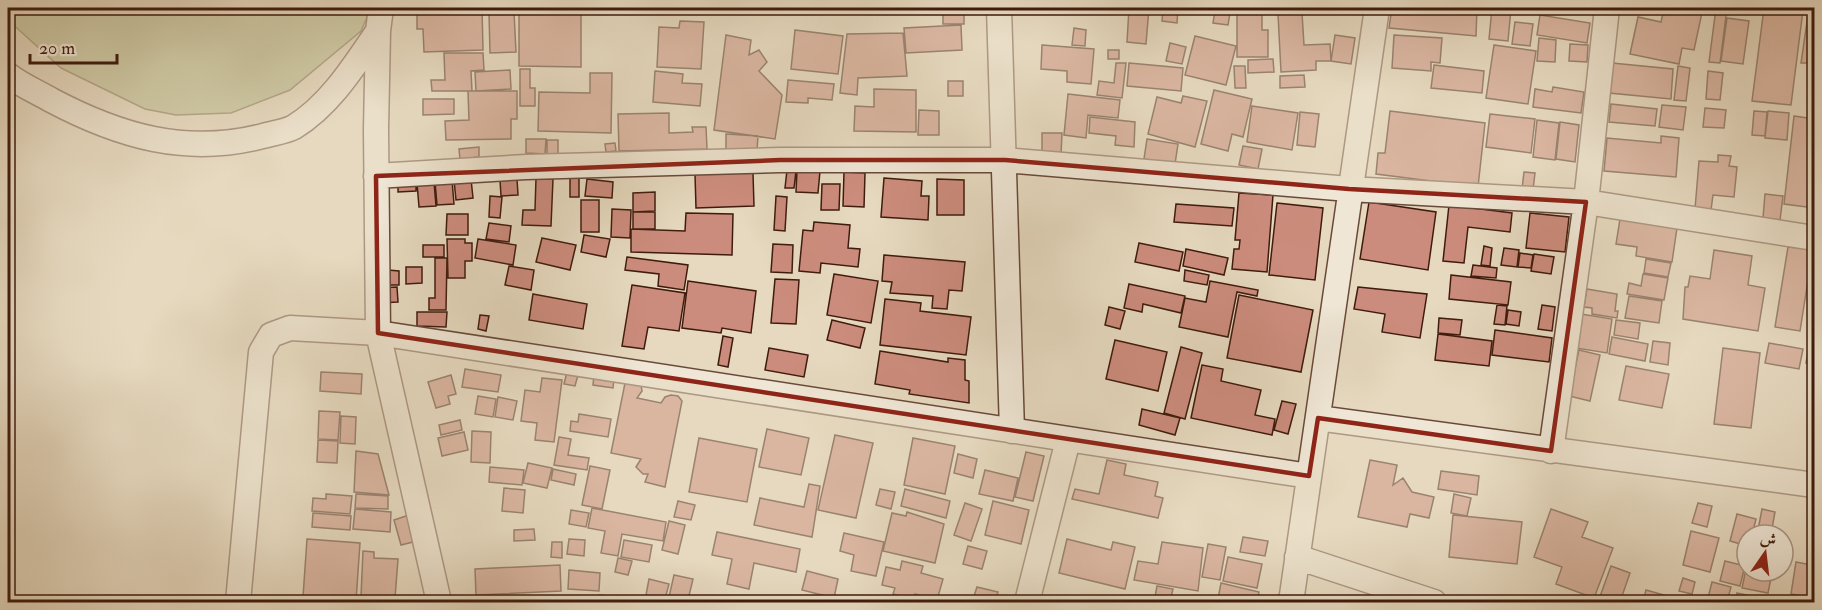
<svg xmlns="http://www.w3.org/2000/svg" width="1822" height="610" font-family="'IM FELL Double Pica',Amiri,serif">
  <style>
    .green { fill: #b9be8f; stroke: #7c6c4e; stroke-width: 1.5 }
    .building { fill: #cc8c7d; stroke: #3f1b0e; stroke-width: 1.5 }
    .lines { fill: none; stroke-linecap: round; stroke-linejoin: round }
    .street-casing { stroke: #694a3a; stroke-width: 27 }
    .street { stroke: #efe6d5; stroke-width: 24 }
    .marked { fill: none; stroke: #8f2418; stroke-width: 4.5; stroke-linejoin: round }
  </style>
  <rect width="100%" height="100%" fill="#e6d9bf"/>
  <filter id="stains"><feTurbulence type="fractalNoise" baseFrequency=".00333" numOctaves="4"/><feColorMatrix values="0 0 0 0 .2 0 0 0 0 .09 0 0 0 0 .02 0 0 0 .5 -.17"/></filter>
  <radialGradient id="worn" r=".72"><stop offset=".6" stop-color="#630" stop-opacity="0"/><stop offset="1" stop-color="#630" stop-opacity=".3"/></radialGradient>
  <path class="green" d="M8,8H371L361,31L290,90L231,113L176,115L145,109L61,68L8,20Z"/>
  <path class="building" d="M417,8H482L483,50L424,52L423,29H417Z
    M519,8H581V67L519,66Z
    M943,8H964V24H943Z
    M1129,8H1149L1146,44L1127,42Z
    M1163,8H1178L1177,23L1162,21Z
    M1392,8H1477L1476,36L1389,28Z
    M1492,8H1511L1508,41L1489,39Z
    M1664,8H1703L1694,50L1682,48L1679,64L1630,54L1638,17L1661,22Z
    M1716,8H1727L1720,63L1709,62Z
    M1764,8L1803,10L1791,105L1752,101Z
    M1809,8H1814V63H1801Z
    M1215,10L1230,13L1228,25L1213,23Z
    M514,12L516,52L490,53L489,13Z
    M1237,12H1262V30H1268V57H1237Z
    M1302,13L1304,45L1330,44L1331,61H1316V70L1281,72L1278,14Z
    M1540,15L1590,23L1587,43L1537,35Z
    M1727,18L1749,21L1743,64L1721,61Z
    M680,21L704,22L701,69L657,67L659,27L679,28Z
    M1515,22L1533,24L1530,46L1512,44Z
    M961,25L962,50L906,53L904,28Z
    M1074,28L1086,30L1085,46L1072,45Z
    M795,30L843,36L838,74L791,69Z
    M903,33L907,76L858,78L857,95L840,93L847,34Z
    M726,35L751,40L749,55L759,50L767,62L759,71L782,95L775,139L714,130Z
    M1335,35L1355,38L1351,64L1331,61Z
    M1394,35L1442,38L1440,63L1431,62V71L1392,68Z
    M1195,36L1236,46L1226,85L1185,75Z
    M1539,38L1556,40L1555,62L1537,61Z
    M1170,43L1186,47L1182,64L1166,61Z
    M1570,44L1588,45L1587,62L1569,61Z
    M1042,45L1094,49L1091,84L1067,82V71L1041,69Z
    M1494,45L1536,51L1528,104L1486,98Z
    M1108,50H1119V59H1108Z
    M444,53H483L484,70L471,71L472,91H432L431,80H445Z
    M1273,59L1274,72L1248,73V60Z
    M1116,63H1126L1122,98L1097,95L1099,81L1114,83Z
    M1129,63L1183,68L1181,91L1127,86Z
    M1612,63L1673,69L1671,99L1609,93Z
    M1434,65L1484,71L1482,93L1431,88Z
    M1234,66H1245L1246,88H1235Z
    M1678,66L1690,68L1686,101L1674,100Z
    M520,69H530V88H535V106H520Z
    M510,70L511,89L476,91L475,72Z
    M655,71L683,74L682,83L702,84L700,106L653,102Z
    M1708,71L1723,73L1720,100L1706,99Z
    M590,73H612L611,133L538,131L539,92L590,93Z
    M1304,75L1305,87L1280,88V76Z
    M788,80L834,84L832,100L808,98V103L786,102Z
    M948,81H963V96H948Z
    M1553,87L1584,92L1581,113L1533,107L1535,89L1552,92Z
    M874,89L916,90V132L854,131L855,106L874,107Z
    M1214,90L1252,99L1243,137L1232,134L1228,151L1201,144Z
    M468,91H517V119H511V139L446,140L445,121L469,120Z
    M1068,94L1120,100L1118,118L1088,115L1086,138L1064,135Z
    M1183,96L1207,101L1195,147L1148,134L1157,97L1181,103Z
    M423,99H454V114L423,115Z
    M1611,104L1657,109L1655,126L1609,122Z
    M1662,105L1686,107L1683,130L1659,127Z
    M1252,106L1298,113L1292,150L1247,142Z
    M1705,108L1726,110L1724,128L1703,127Z
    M919,110L939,111V135H918Z
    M1390,111L1485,123L1478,187L1376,174L1378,153H1385Z
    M1754,111L1767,112L1765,136L1752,135Z
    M1768,111L1789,113L1787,140L1765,138Z
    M1300,112L1319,114L1315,147L1297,145Z
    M669,113V133L693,132L692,127H706L707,149L619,151L618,114Z
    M1490,114L1535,119L1531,153L1486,147Z
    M1794,116L1814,119V208L1784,204Z
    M1090,117L1135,122L1134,147L1115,145L1116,136L1089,133Z
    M1537,120L1559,123L1555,160L1533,157Z
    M1560,122L1579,125L1575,162L1556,159Z
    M1042,133H1062L1061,155L1042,154Z
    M726,134L758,136L757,150L726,149Z
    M1661,136L1679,138L1676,177L1604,171L1607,138L1661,143Z
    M526,139H546L545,154L526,153Z
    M1147,139L1178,144L1175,164L1144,159Z
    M547,140H558V154H547Z
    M615,143L616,151L606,152L605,144Z
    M1243,146L1262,149L1258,169L1239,165Z
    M479,147V157L460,159L459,149Z
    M1718,155L1731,156L1729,166L1737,167L1734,197L1713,195L1711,210L1695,209L1699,161L1718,162Z
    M787,170L796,171L794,188H785Z
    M797,170L820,171L818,193L796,192Z
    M844,172L865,173L864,207L843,206Z
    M1524,172L1535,173L1533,190L1522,189Z
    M753,173L754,206L696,208L695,174Z
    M570,177L579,178V197H570Z
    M536,178L553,179L551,226L522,225L523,210H535Z
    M884,178L922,181L921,196H929L928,220L881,217Z
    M471,179L473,198L456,200L454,180Z
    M517,179L518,195L501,196L500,180Z
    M587,179L613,182L612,198L585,196Z
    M937,179L964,180V215H937Z
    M452,180L454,204L437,205L435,182Z
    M434,182L436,206L419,207L417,183Z
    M398,184H416V191L398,192Z
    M822,184H840L839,210H821Z
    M655,192V211L633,212V193Z
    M1239,193L1273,195L1267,272L1232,269L1234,249H1239L1240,240H1235Z
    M1765,194L1783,196L1780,220L1763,218Z
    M490,196L502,197L500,218L489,217Z
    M776,196L787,197L785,231L774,230Z
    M581,200H599V232H581Z
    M1369,202L1436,212L1428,270L1360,259Z
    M1277,203L1323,208L1315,280L1269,275Z
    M1176,204L1234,208L1232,226L1174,222Z
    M1449,205L1512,213L1510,232L1468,227L1464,263L1443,261Z
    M612,209L631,210L630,238L611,237Z
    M633,212H655V229H633Z
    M686,213L733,214L732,255L631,252V229L685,231Z
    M1530,213L1569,217L1565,252L1526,248Z
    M447,214H468V235H446Z
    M1620,219L1677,228L1672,262L1636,256L1637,247L1616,244Z
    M814,222L850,225L848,248L860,249L858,267L821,263L820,273L799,271L803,230L813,231Z
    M489,223L511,226L509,242L486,239Z
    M584,235L610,239L606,257L581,252Z
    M542,238L576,245L570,270L536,262Z
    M447,239H465V243H472V261H465V278H448Z
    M478,239L516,245L513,265L475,258Z
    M1139,243L1183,252L1179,271L1135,262Z
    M773,244L793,245L792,273L771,272Z
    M423,245H444V257H423Z
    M1484,246L1492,248L1490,266L1481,265Z
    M1788,247L1814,249V274H1809L1800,331L1775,327Z
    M1504,248L1519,250L1517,267L1501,265Z
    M1186,249L1228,258L1224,275L1183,266Z
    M1714,250L1752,256L1748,285L1765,288L1758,331L1683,319L1685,287H1688L1690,276L1710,279Z
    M1520,253L1533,255L1531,268L1518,267Z
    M1534,254L1554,257L1551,274L1531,271Z
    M884,255L965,262L962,291L949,290L947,309L932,308L933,296L890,293L892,282L882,281Z
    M627,257L688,265L684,290L658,286L659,274L625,270Z
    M435,258H447L446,310H429V298H435Z
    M1646,259L1671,263L1668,277L1644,273Z
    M1473,265L1497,268L1496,278L1471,276Z
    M509,266L534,270L531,290L505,285Z
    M406,267H422V283L406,284Z
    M388,270L399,271V285H388Z
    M1185,270L1209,275L1207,285L1184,281Z
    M834,274L878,281L871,323L827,315Z
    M1643,274L1668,278L1664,300L1627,294L1629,283L1641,286Z
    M1451,275L1511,282L1508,305L1449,299Z
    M775,279L799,280L796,324L771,323Z
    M688,281L756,291L751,333L722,328L721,333L682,328Z
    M1210,281L1258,290L1257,296L1237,292L1228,337L1179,327L1185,298L1206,302Z
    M1129,284L1185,296L1181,313L1143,304L1142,312L1124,308Z
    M632,285L685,293L679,331L648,327L644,349L622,346Z
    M397,287L398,302L378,303L377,288Z
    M1358,287L1427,294L1420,338L1382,332L1385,314L1354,309Z
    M1587,289L1617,294L1615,311H1618L1617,318L1592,314V308L1584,307Z
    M533,294L587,304L583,329L529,320Z
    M1239,295L1313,310L1301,372L1227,358Z
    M1629,296L1662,301L1659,323L1625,318Z
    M885,299L921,303L920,311L971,317L966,355L880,345Z
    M1497,305L1507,306L1505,325L1494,324Z
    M1542,305L1555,307L1552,331L1538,329Z
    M1109,307L1125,311L1120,329L1105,325Z
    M1508,310L1521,312L1519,326L1506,324Z
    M417,312H447L446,327L417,326Z
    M1581,314L1612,319L1607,353L1576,348Z
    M480,315L489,316L486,331L478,329Z
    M1814,316V364L1806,363Z
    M1439,318L1462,320L1460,335L1438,333Z
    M832,320L865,328L860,348L827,340Z
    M1616,320L1640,323L1638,339L1614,335Z
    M1495,330L1552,338L1549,362L1492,355Z
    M1438,334L1492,341L1489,366L1435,360Z
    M723,336L733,338L728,367L718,365Z
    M1612,337L1648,344L1645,361L1609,354Z
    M1115,340L1167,352L1158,391L1106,379Z
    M1653,341L1670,343L1668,365L1650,362Z
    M1769,343L1803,349L1799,369L1765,363Z
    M1181,347L1202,353L1185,419L1164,413Z
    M769,348L808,355L804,377L765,370Z
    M1723,348L1760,353L1751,428L1714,424Z
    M1579,350L1600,355L1590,401L1569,396Z
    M880,351L948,362V358L965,360V380L969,381V403L909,394L910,390L875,384Z
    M1202,365L1223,369L1221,381L1261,390L1255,415L1275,419L1272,435L1191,418Z
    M1626,366L1669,374L1662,408L1619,400Z
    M465,369L501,375L498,392L462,387Z
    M321,372L362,374L361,394L320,391Z
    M567,372L578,375L575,386L564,384Z
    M451,375L456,394L448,396L450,404L436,408L428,382Z
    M594,375L614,378L613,388L593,385Z
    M542,378L562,380L554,442L535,440L537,423L521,421L525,390L540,392Z
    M625,383L641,385L642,391L637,398L661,403L665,397L671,395L678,396L682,401L665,487L645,482L648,474H643L636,467L641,459L611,453Z
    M478,396L496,399L493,417L475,414Z
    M498,397L517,401L513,420L495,417Z
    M1282,401L1296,404L1288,434L1274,430Z
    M1142,409L1180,418L1175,435L1139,425Z
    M319,411L340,412L338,440L318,439Z
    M579,414L611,419L608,437L570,431L571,421L578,422Z
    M341,416L356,417L355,444L340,443Z
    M460,420L462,430L441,435L439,425Z
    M767,429L809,438L801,475L759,467Z
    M472,431L491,432L490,463L471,462Z
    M464,432L468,450L442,456L438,438Z
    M835,435L873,443L856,518L818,510Z
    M559,437L571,439L568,455L589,458L587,470L554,465Z
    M699,438L757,449L747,502L689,492Z
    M913,438L955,446L945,494L904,485Z
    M318,440L338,441L337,463L317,462Z
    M356,451L378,454L389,495L354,492Z
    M1026,452L1044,456L1033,501L1015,497Z
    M958,454L977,459L973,478L954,473Z
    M1107,460L1126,464L1124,475L1158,482L1155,496L1163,498L1158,518L1072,499L1075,489L1099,494Z
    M1370,460L1397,465L1393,485L1403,478L1412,492L1434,497L1429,518L1410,514L1407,527L1358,517Z
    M528,463L552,468L547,488L523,483Z
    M590,466L610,470L602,509L582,505Z
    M490,467L524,470L522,485L489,482Z
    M553,469L576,474L574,485L551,480Z
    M985,470L1018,478L1013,501L979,494Z
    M1441,471L1479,476L1477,495L1438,489Z
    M809,484L820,486L812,537L754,525L760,498L804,507Z
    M504,488L525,490L523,513L502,511Z
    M880,489L895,492L891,509L876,505Z
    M905,489L950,501L946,518L901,506Z
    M326,494L352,496L350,514L312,511L313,498L326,499Z
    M356,494L388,496V509L355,508Z
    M1454,494L1471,498L1467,516L1451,513Z
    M678,501L695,505L691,520L674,517Z
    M993,501L1029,510L1021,544L985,535Z
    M965,503L982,509L971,541L954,535Z
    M1698,503L1712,506L1707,527L1692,523Z
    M592,508L666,522L663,541L622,534L618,556L601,553L605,531L588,528Z
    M355,509L391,512L390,532L353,529Z
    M1551,509L1588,522L1582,537L1613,548L1594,598L1556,584L1562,567L1534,557Z
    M1762,509L1775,512L1771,534L1777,535H1757Z
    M571,510L589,513L586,527L569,524Z
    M907,512L944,524L935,563L883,551L892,513L906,516Z
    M313,513L351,516L350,530L312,527Z
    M1737,514L1756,519L1752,535H1747V546L1730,541Z
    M409,515L417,541L401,545L394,520Z
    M1453,515L1522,522L1517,564L1449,557Z
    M669,521L685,525L678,554L662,550Z
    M534,529L535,540L514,541V530Z
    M1691,531L1719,538L1710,572L1683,565Z
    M717,532L800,549L796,572L754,563L749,589L727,584L732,559L712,555Z
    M844,533L884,542L876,576L851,571L854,555L840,551Z
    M1243,537L1268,541L1265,556L1240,552Z
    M307,539L360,543L356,601L303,597Z
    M569,539L585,540L584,556L567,554Z
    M1067,539L1111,550L1113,542L1135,547L1125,589L1059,573Z
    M624,540L652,545L649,562L621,557Z
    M552,542H562V558L551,557Z
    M1162,542L1203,548L1198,591L1134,580L1138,561L1158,564Z
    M1208,544L1226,547L1220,580L1202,577Z
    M968,546L987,551L982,569L963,564Z
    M363,551L374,552V558L398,559L395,598L361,596Z
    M1228,557L1262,564L1257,588L1223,581Z
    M618,558L632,561L628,575L615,572Z
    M902,561L923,566L921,573L943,579L937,600L915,594L914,600L893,594L895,588L882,585L886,567L900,570Z
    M1725,561L1745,566L1740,586L1720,581Z
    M1796,562L1812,565L1807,597L1791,594Z
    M560,565L561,591L476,595L475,569Z
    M1611,566L1630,573L1620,602H1598Z
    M1746,569L1772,573L1768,593L1742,588Z
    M569,570L600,573L599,591L568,589Z
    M807,571L838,579L834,598L802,590Z
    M674,575L693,579L688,600L669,597Z
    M1683,578L1695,582L1692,594L1679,591Z
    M1813,578H1814V595L1811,594Z
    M649,579L669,584L665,599L646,595Z
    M1712,582L1731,587L1727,602H1707Z
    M1221,583L1259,592L1257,602L1218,599Z
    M1157,586L1173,589L1170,602H1154Z
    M977,587L998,592L995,602H972Z
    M1646,590L1678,599L1677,602H1643Z
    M1737,593L1752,596L1750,602H1735Z
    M599,595L617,597V602H598Z
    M502,596V602H479V597Z
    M518,598H536V602H518Z
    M648,598L664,601V602H647Z"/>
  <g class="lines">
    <g class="street-casing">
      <path id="street" d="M381,8L378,31L376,129L378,333L439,602
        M999,8L1012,431
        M8,75C21,85 37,92 51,100C119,136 186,156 263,136C272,133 285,132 294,127C330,105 354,66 378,31
        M376,176L526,167L780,160H1005L1349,189L1586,202L1814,238
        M1318,418L1814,485
        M1551,451L1586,202L1607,8
        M1297,557L1434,602
        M238,602L261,352L271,335L290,328L378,333L1309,476
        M1027,602L1068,440
        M1291,602L1377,8"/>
    </g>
    <use href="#street" class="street"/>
  </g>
  <path d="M0 0H1822V610H0ZM780,160H1005L1349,189L1586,202L1551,451L1318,418L1309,476L378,333L376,176Z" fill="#e6d9bf" fill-opacity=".55" fill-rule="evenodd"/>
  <path class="marked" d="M780,160H1005L1349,189L1586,202L1551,451L1318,418L1309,476L378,333L376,176Z"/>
  <rect width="1822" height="610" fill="none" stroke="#e6d9bf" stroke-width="30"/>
  <rect x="9" y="9" width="1804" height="592" fill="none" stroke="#3f1b0e" stroke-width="3"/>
  <rect x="15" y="15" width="1792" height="580" fill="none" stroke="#3f1b0e" stroke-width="1.5"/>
  <g transform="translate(1765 553) rotate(14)"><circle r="28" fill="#efe6d5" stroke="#a99585" stroke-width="1.5"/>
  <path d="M0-4.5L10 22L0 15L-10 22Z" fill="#8f2418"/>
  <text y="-9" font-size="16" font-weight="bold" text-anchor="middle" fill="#3f1b0e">ش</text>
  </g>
  <path d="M30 54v9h87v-9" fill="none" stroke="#3f1b0e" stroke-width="3"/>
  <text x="39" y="54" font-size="18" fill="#3f1b0e" stroke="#efe6d5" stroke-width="4.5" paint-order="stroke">20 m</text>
  <rect width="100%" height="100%" filter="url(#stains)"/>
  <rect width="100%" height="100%" fill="url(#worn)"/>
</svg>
